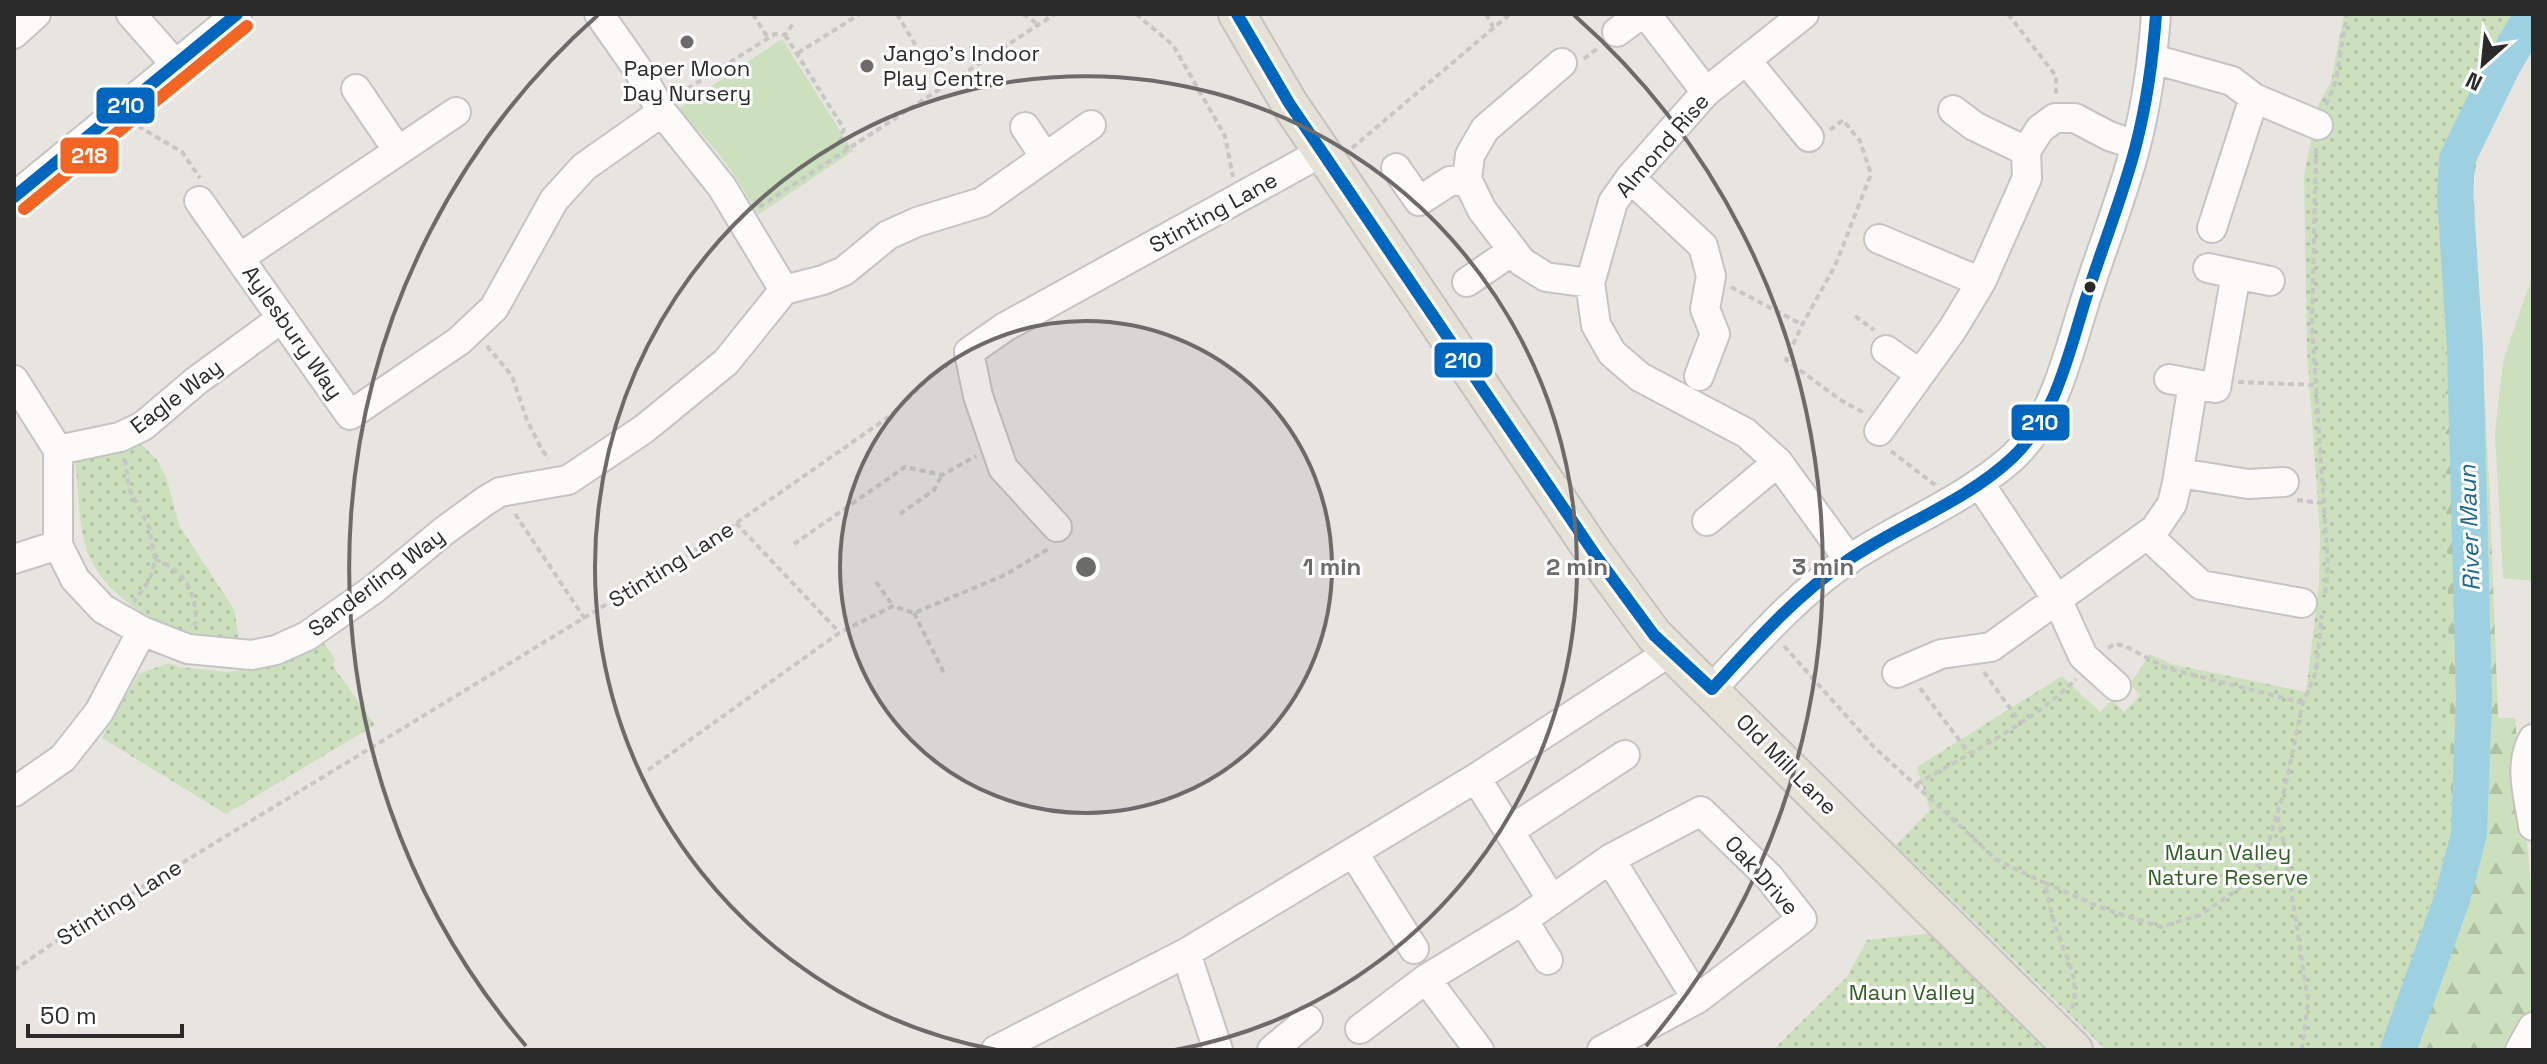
<svg xmlns="http://www.w3.org/2000/svg" width="2547" height="1064" font-family="'Space Grotesk',sans-serif">
  <style>
    .grass { fill: #cce0be }
    .forest { fill: url(#forest-firs) }
    .park { fill: url(#park-dots) }
    .lines { fill: none; stroke-linecap: round; stroke-linejoin: round }
    .river { stroke: #9dd0e1; stroke-width: 36 }
    .minor-casing { stroke: #c4c4c3; stroke-width: 32 }
    .major-casing { stroke: #c4c3c2; stroke-width: 40 }
    .path { stroke: #c6c6c5; stroke-width: 4; stroke-dasharray: 6 4; stroke-linecap: butt }
    .minor { stroke: #fcfbfa; stroke-width: 28 }
    .major { stroke: #e5e1d6; stroke-width: 36 }
    .bus-1-casing { stroke: #fff; stroke-width: 18 }
    .bus-2-casing { stroke: #fff; stroke-width: 18 }
    .bus-1 { stroke: #0065bd; stroke-width: 12 }
    .bus-2 { stroke: #f26522; stroke-width: 12 }
    .ring { fill: none; stroke: #6c6b6a; stroke-width: 4 }
    .poi-dot { fill: #6c6b6a; stroke: #fff; stroke-width: 3 }
    .bus-dot { fill: #2a2a2a; stroke: #fff; stroke-width: 3 }
    .labels { text-anchor: middle; dominant-baseline: central; stroke-width: 6; stroke-linejoin: round; paint-order: stroke }
    .poi-label { font-size: 22px; fill: #2a2a2a; stroke: #fff; text-anchor: start }
    .street-label { font-size: 22px; fill: #2a2a2a; stroke: #fff }
    .park-label { font-size: 22px; fill: #306022; stroke: #fff }
    .water-label { font-size: 24px; font-style: italic; fill: #1d678c; stroke: #fff }
    .centre { fill: #6c6b6a; stroke: #fff; stroke-width: 4 }
    .ring-label { font-size: 24px; text-anchor: middle; font-weight: bold; fill: #6c6b6a; stroke: #fff; stroke-width: 6; stroke-linejoin: round; paint-order: stroke }
    .line-badge { stroke: #fff; stroke-width: 3 }
    .badge-label { font-size: 22px; text-anchor: middle; font-weight: bold; fill: #fff }
  </style>
  <defs>
    <pattern id="forest-firs" width="22" height="20" patternUnits="userSpaceOnUse" patternTransform="scale(2)"><rect width="22" height="20" fill="#cce0be"/><path d="M5 1l3.5 6h-7zM16 11l3.5 6h-7z" fill="#afc0a3"/></pattern>
    <pattern id="park-dots" width="8" height="8" patternUnits="userSpaceOnUse" patternTransform="scale(2)"><rect width="8" height="8" fill="#cce0be"/><path d="M2 2h.1M6 6h.1" fill="none" stroke="#afc0a3" stroke-width="1.8" stroke-linecap="round"/></pattern>
  </defs>
  <rect width="100%" height="100%" fill="#e8e5e1"/>
  <path class="grass" d="M782,39L853,151L758,215C744,191 731,167 712,146C701,133 689,122 679,108Z
    M2533,274V581L2503,578L2495,433L2503,361Z"/>
  <path class="forest" d="M2409,14H2533V44L2482,136L2473,181L2490,499L2498,718H2515L2533,905V1010L2509,1050H2106L1896,845L2293,797Z"/>
  <path class="park" d="M2344,14H2518L2440,150L2452,834L2383,1050H2106L1896,845L1930,810L1917,767L2062,676L2100,712L2112,700L2124,712L2140,695L2129,683L2138,673L2149,654L2171,664L2306,692L2319,583L2320,534L2307,350L2304,176L2319,103L2331,82Z
    M141,444L157,460L166,477L179,525L234,609L239,638C229,638 218,640 208,638C161,630 97,593 85,544C78,518 79,489 75,463Z
    M323,642L335,659L333,666L375,725L226,814L102,738L138,674L169,663L179,667L227,672L268,666Z
    M1934,933L2050,1050H1773L1847,977L1867,940Z"/>
  <g class="lines">
    <path class="river" d="M2398,1050L2452,899L2469,834L2474,698L2465,348L2455,197L2457,159L2503,65L2533,14"/>
    <g class="minor-casing">
      <path id="minor" d="M131,14L176,65
        M599,14L637,68L662,112L722,187L784,290
        M1646,14L1706,92
        M1804,14L1706,92L1630,178L1613,202L1590,283L1596,325L1612,353L1640,377L1746,433L1778,462L1849,560
        M1617,32L1641,14
        M14,34L36,14
        M2153,59L2232,81L2254,98L2318,125
        M1746,60L1809,137
        M1562,63L1485,129L1470,155L1467,179L1482,210L1522,262L1546,277L1590,283
        M356,89L398,151
        M1953,110L1974,126L2026,151
        M1025,127L1045,157
        M1396,168L1419,201L1450,181L1467,179
        M1630,178L1703,246L1711,276L1705,309L1715,334L1699,376
        M14,197L237,14
        M199,201L350,415L459,341L494,308L554,200L584,167L662,112
        M2212,228L2254,98
        M1879,239L1981,282
        M241,257L456,112
        M2208,268L2270,281
        M1467,282L1512,251
        M1886,350L1920,374
        M2169,379L2216,388L2236,274
        M14,380L58,450V545L75,579L103,609L142,631L188,649L252,655L276,650L307,636L374,589L444,531L485,501L500,492L568,480L644,429L726,362L784,290L823,280L844,271L888,235L917,222L982,202L1091,125
        M1879,431L1952,330L1981,282L2027,178L2026,151L2040,129L2055,118H2075L2109,136L2136,145
        M58,450L120,437L143,426L196,381L282,318
        M2180,473L2248,484L2284,482
        M1980,484L2058,601L2083,656L2116,686
        M1707,521L1778,462
        M1057,527L1003,468L978,396L969,352L1005,327L1322,152
        M2147,535L2201,585L2302,603
        M14,559L58,545
        M1897,673L1941,654L1991,647L2155,529L2172,504L2177,483L2193,384
        M1712,689C1754,644 1796,595 1848,560C1902,524 1962,502 2012,458C2056,418 2069,349 2087,295C2103,245 2123,196 2136,145C2147,102 2153,58 2156,14
        M2533,739C2518,766 2529,797 2533,826
        M1476,778L1552,900
        M14,792L63,758L99,712L142,631
        M1509,831L1625,755
        M1353,852L1414,949
        M1610,859L1697,999
        M1523,920L1548,960
        M1186,953L1218,1050
        M1426,979L1523,920L1610,859L1701,811L1769,877L1802,919L1697,999L1602,1050
        M1360,1029L1426,979L1479,1050
        M996,1050L1186,953L1476,778L1671,651
        M1272,1050L1308,1020
        M2520,1050L2533,1027"/>
    </g>
    <g class="major-casing">
      <path id="major" d="M1237,14L1289,103L1596,556L1654,635L2074,1050"/>
    </g>
    <path class="path" d="M753,14L768,38
      M897,14L928,66
      M1023,14L1039,25
      M1136,14L1173,45L1225,136L1233,177
      M1486,14L1493,27
      M2008,14L2056,76V95
      M785,35L844,129L840,137L848,149
      M798,53L860,14
      M1584,59L1599,47
      M679,94L775,34L785,35L793,24
      M2326,105L2336,81L2347,14
      M138,126L182,152L200,178
      M1830,130L1843,120L1860,141L1871,174L1835,266L1802,325L1786,360L1842,401L1861,411V416
      M1352,148L1510,14
      M2316,148L2312,327L2328,566L2325,594
      M759,207L1055,14
      M1731,287L1801,324
      M1855,316L1874,330
      M487,346L512,376L527,420L542,450L549,459
      M2238,382L2316,385
      M1891,451L1935,485
      M125,459L129,489L149,527L155,559L150,579L134,602
      M2297,500L2322,503
      M515,514L585,619
      M900,514L934,490L942,475
      M736,523L839,632
      M794,544L905,467L942,475L976,456
      M155,559C186,572 198,593 195,626
      M876,582L893,606
      M914,613L945,675
      M1784,646L1874,747L1997,860L2045,883C2048,896 2050,909 2054,922C2062,951 2082,977 2072,1009
      M2108,648L2115,644L2125,646L2166,668L2303,703
      M1984,672L2020,722
      M1920,688L1969,753
      M648,770L839,633L893,606L914,613L1005,575L1050,548
      M1917,784C1971,752 2032,723 2076,679
      M2045,883L2107,910L2161,927L2200,915L2243,886L2266,854L2276,816
      M14,970L77,927L715,538L890,416L933,374L947,365
      M2302,1050L2308,1001L2285,848L2277,814L2284,792L2303,703L2316,672L2322,615"/>
    <use href="#minor" class="minor"/>
    <use href="#major" class="major"/>
    <g class="bus-1-casing">
      <path id="bus-1" d="M1237,14L1289,103L1596,556L1654,635L1712,689
        M14,197L237,14
        M1712,689C1754,643 1796,595 1848,560C1901,524 1965,502 2012,458C2057,416 2069,351 2087,295C2103,245 2123,196 2136,145C2147,102 2153,58 2156,14"/>
    </g>
    <g class="bus-2-casing">
      <path id="bus-2" d="M24,209L247,26"/>
    </g>
    <use href="#bus-1" class="bus-1"/>
    <use href="#bus-2" class="bus-2"/>
  </g>
  <circle cx="1086" cy="567" r="246" fill="#6c6b6a" fill-opacity=".12"/>
  <g class="ring">
    <circle cx="1086" cy="567" r="246"/>
    <path d="M997 1050A491 491 0 1 1 1175 1050"/>
    <path d="M526 1046A737 737 0 0 1 598 15M1574 15A737 737 0 0 1 1646 1046"/>
  </g>
  <g class="poi-dot">
    <circle cx="687" cy="42" r="8"/>
    <circle cx="867" cy="66" r="8"/>
  </g>
  <circle class="bus-dot" cx="2090" cy="287" r="7"/>
  <g class="labels">
    <g class="poi-label">
      <text x="883" y="53">Jango's Indoor<tspan x="883" dy="25">Play Centre</tspan></text>
      <text x="687" y="68" text-anchor="middle">Paper Moon<tspan x="687" dy="25">Day Nursery</tspan></text>
    </g>
    <g class="street-label">
      <text transform="translate(1662 145) rotate(-49)">Almond Rise</text>
      <text transform="translate(1213 212) rotate(-29)">Stinting Lane</text>
      <text transform="translate(293 332) rotate(55)">Aylesbury Way</text>
      <text transform="translate(176 396) rotate(-37)">Eagle Way</text>
      <text transform="translate(671 564) rotate(-32)">Stinting Lane</text>
      <text transform="translate(376 582) rotate(-37)">Sanderling Way</text>
      <text transform="translate(1787 764) rotate(45)">Old Mill Lane</text>
      <text transform="translate(1762 875) rotate(48)">Oak Drive</text>
      <text transform="translate(119 902) rotate(-32)">Stinting Lane</text>
    </g>
    <g class="park-label">
      <text x="2228" y="852">Maun Valley<tspan x="2228" dy="25">Nature Reserve</tspan></text>
      <text x="1912" y="992">Maun Valley</text>
    </g>
    <g class="water-label">
      <text transform="translate(2469 528) rotate(-92)">River Maun</text>
    </g>
  </g>
  <circle cx="1086" cy="567" r="12" class="centre"/>
  <g class="ring-label">
    <text x="1332" y="575">1 min</text>
    <text x="1577" y="575">2 min</text>
    <text x="1823" y="575">3 min</text>
  </g>
  <g class="line-badge">
    <rect x="95" y="86" width="61" height="39" rx="8" fill="#0065bd"/>
    <rect x="59" y="136" width="61" height="39" rx="8" fill="#f26522"/>
    <rect x="1433" y="341" width="61" height="38" rx="8" fill="#0065bd"/>
    <rect x="2010" y="403" width="61" height="39" rx="8" fill="#0065bd"/>
  </g>
  <g class="badge-label">
    <text x="126" y="113">210</text>
    <text x="89" y="163">218</text>
    <text x="1463" y="368">210</text>
    <text x="2040" y="430">210</text>
  </g>
  <rect width="2547" height="1064" fill="none" stroke="#2a2a2a" stroke-width="32"/>
  <g transform="translate(2483 64) rotate(207)" stroke="#ffffff" stroke-width="6" paint-order="stroke">
  <path d="M0-6L14 30L0 20L-14 30Z" fill="#2a2a2a"/>
  <text y="-12" font-size="22" font-weight="bold" text-anchor="middle" fill="#2a2a2a">N</text>
  </g>
  <path d="M28 1024v12h154v-12" fill="none" stroke="#2a2a2a" stroke-width="4"/>
  <text x="40" y="1024" font-size="24" fill="#2a2a2a" stroke="#ffffff" stroke-width="6" paint-order="stroke">50 m</text>
</svg>
